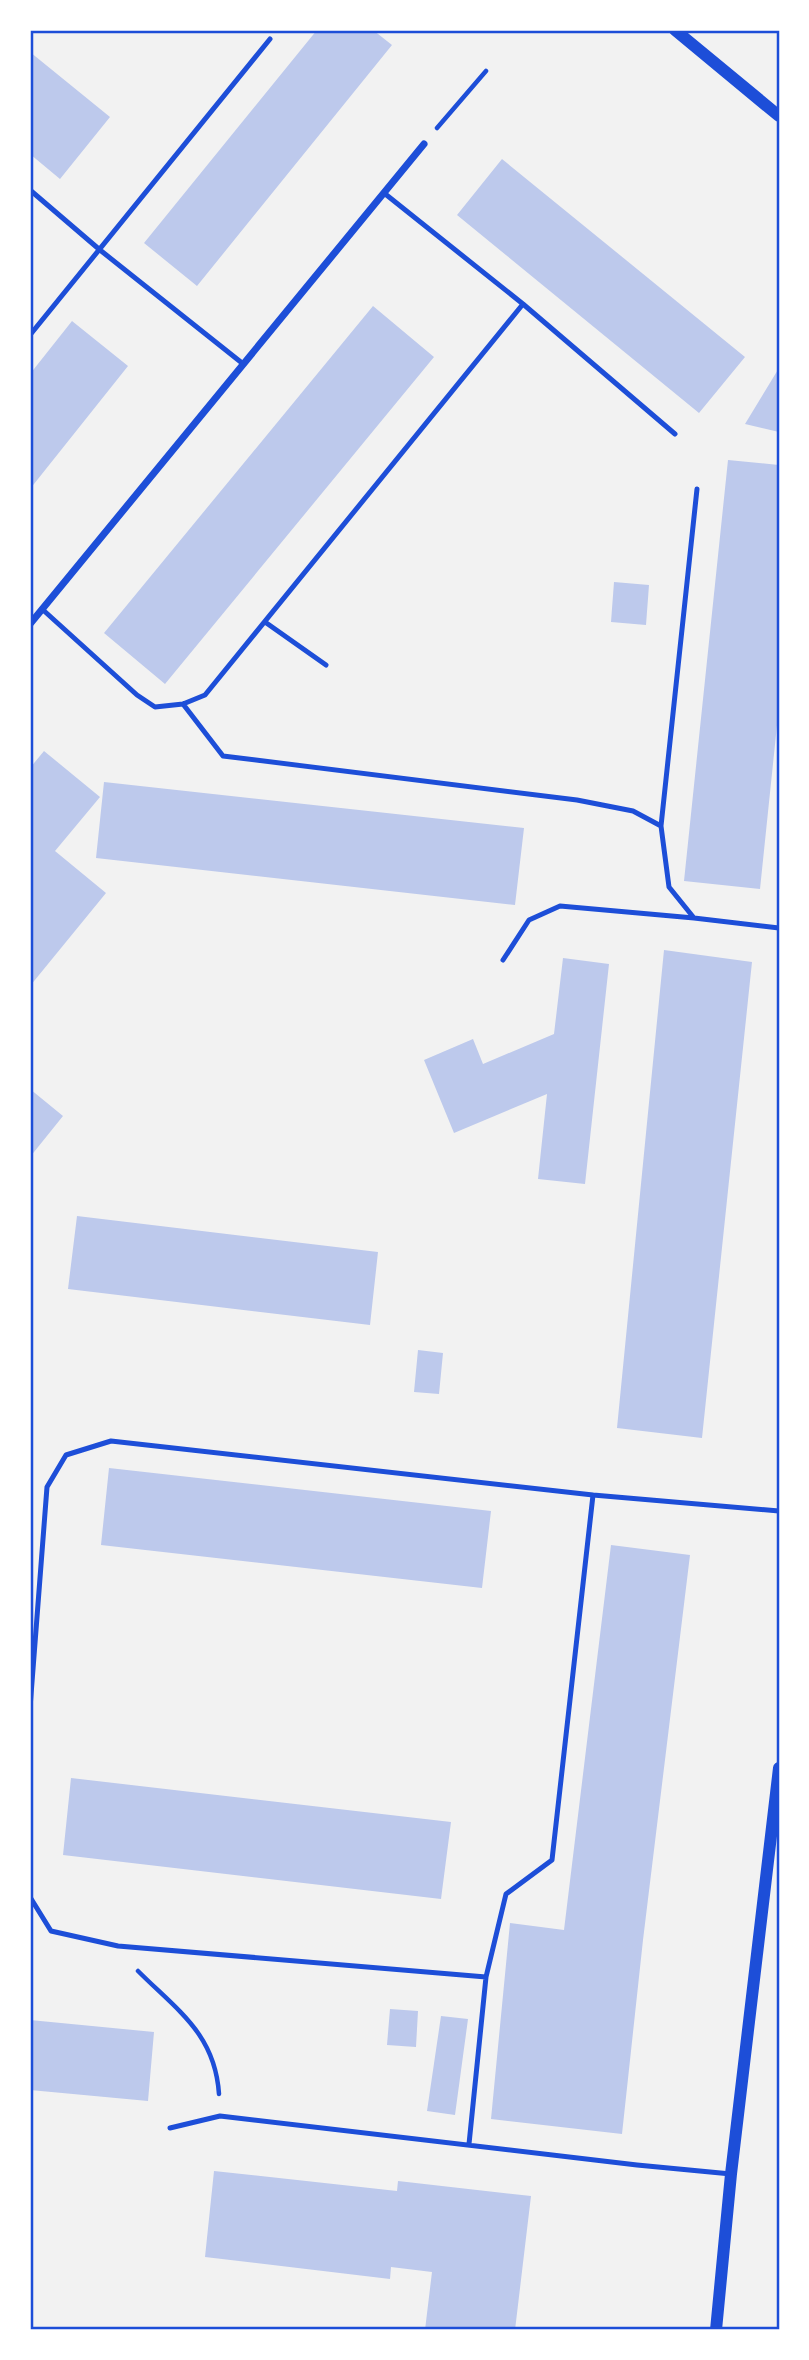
<svg xmlns="http://www.w3.org/2000/svg" width="809" height="2360" font-family="'Roboto Condensed',sans-serif">
  <style>
    .building { fill: #bdc9ec }
    .lines { fill: none; stroke-linecap: round; stroke-linejoin: round }
    .path { stroke: #1d4ed8; stroke-width: 4.5 }
    .service { stroke: #1d4ed8; stroke-width: 5 }
    .minor { stroke: #1d4ed8; stroke-width: 7 }
    .tertiary { stroke: #1d4ed8; stroke-width: 12 }
    .neatline { fill: none; stroke: #1d4ed8; stroke-width: 2.5 }
  </style>
  <rect width="100%" height="100%" fill="#f2f2f2"/>
  <path class="building" d="M317,30H373L392,45L197,286L144,243Z
    M30,52L110,117L60,179L30,154Z
    M502,159L745,357L699,413L457,215Z
    M373,306L434,357L165,684L104,633Z
    M72,321L128,366L30,489V374Z
    M779,368V432L745,424Z
    M728,460L779,465V706L760,889L684,881Z
    M614,582L649,585L646,625L611,622Z
    M44,751L100,797L55,851L106,893L30,986V768Z
    M104,782L524,828L515,905L96,858Z
    M664,950L752,962L702,1438L617,1428Z
    M563,958L609,964L585,1184L538,1179L547,1094L454,1133L424,1060L473,1039L483,1064L554,1034Z
    M30,1089L63,1116L30,1157Z
    M77,1216L378,1252L370,1325L68,1289Z
    M418,1350L443,1353L439,1394L414,1392Z
    M109,1468L491,1511L482,1588L101,1545Z
    M611,1545L690,1555L643,1940L622,2134L491,2119L510,1923L564,1930Z
    M71,1778L451,1822L441,1899L63,1855Z
    M390,2009L418,2011L416,2047L387,2045Z
    M441,2016L468,2019L455,2115L427,2111Z
    M30,2020L154,2032L148,2101L30,2090Z
    M214,2171L397,2191L398,2181L531,2196L515,2330H425L432,2272L391,2267L390,2279L205,2257Z"/>
  <g class="lines">
    <path class="path" d="M437,128L486,71
      M138,1971C178,2011 215,2034 219,2094"/>
    <path class="service" d="M30,190L100,250L242,363
      M384,193L523,304L675,434
      M30,335L270,39
      M42,609L137,695L155,707L183,704L205,695L523,304
      M265,622L326,665
      M183,704L223,756L577,800L633,811L661,826L669,887L694,918L779,928
      M661,826L697,489
      M503,960L529,920L560,906L694,918
      M30,1708L47,1487L66,1455L111,1441L593,1495L779,1511
      M30,1897L51,1931L118,1946L486,1977
      M170,2128L220,2116L637,2165L731,2174
      M469,2144L486,1977L506,1894L552,1860L593,1495"/>
    <path class="minor" d="M30,624L424,144"/>
    <path class="tertiary" d="M675,30L779,116
      M716,2330L731,2174L779,1768"/>
  </g>
  <rect width="809" height="2360" fill="none" stroke="#ffffff" stroke-width="63"/>
  <rect x="32" y="32" width="746" height="2296" class="neatline"/>
</svg>
